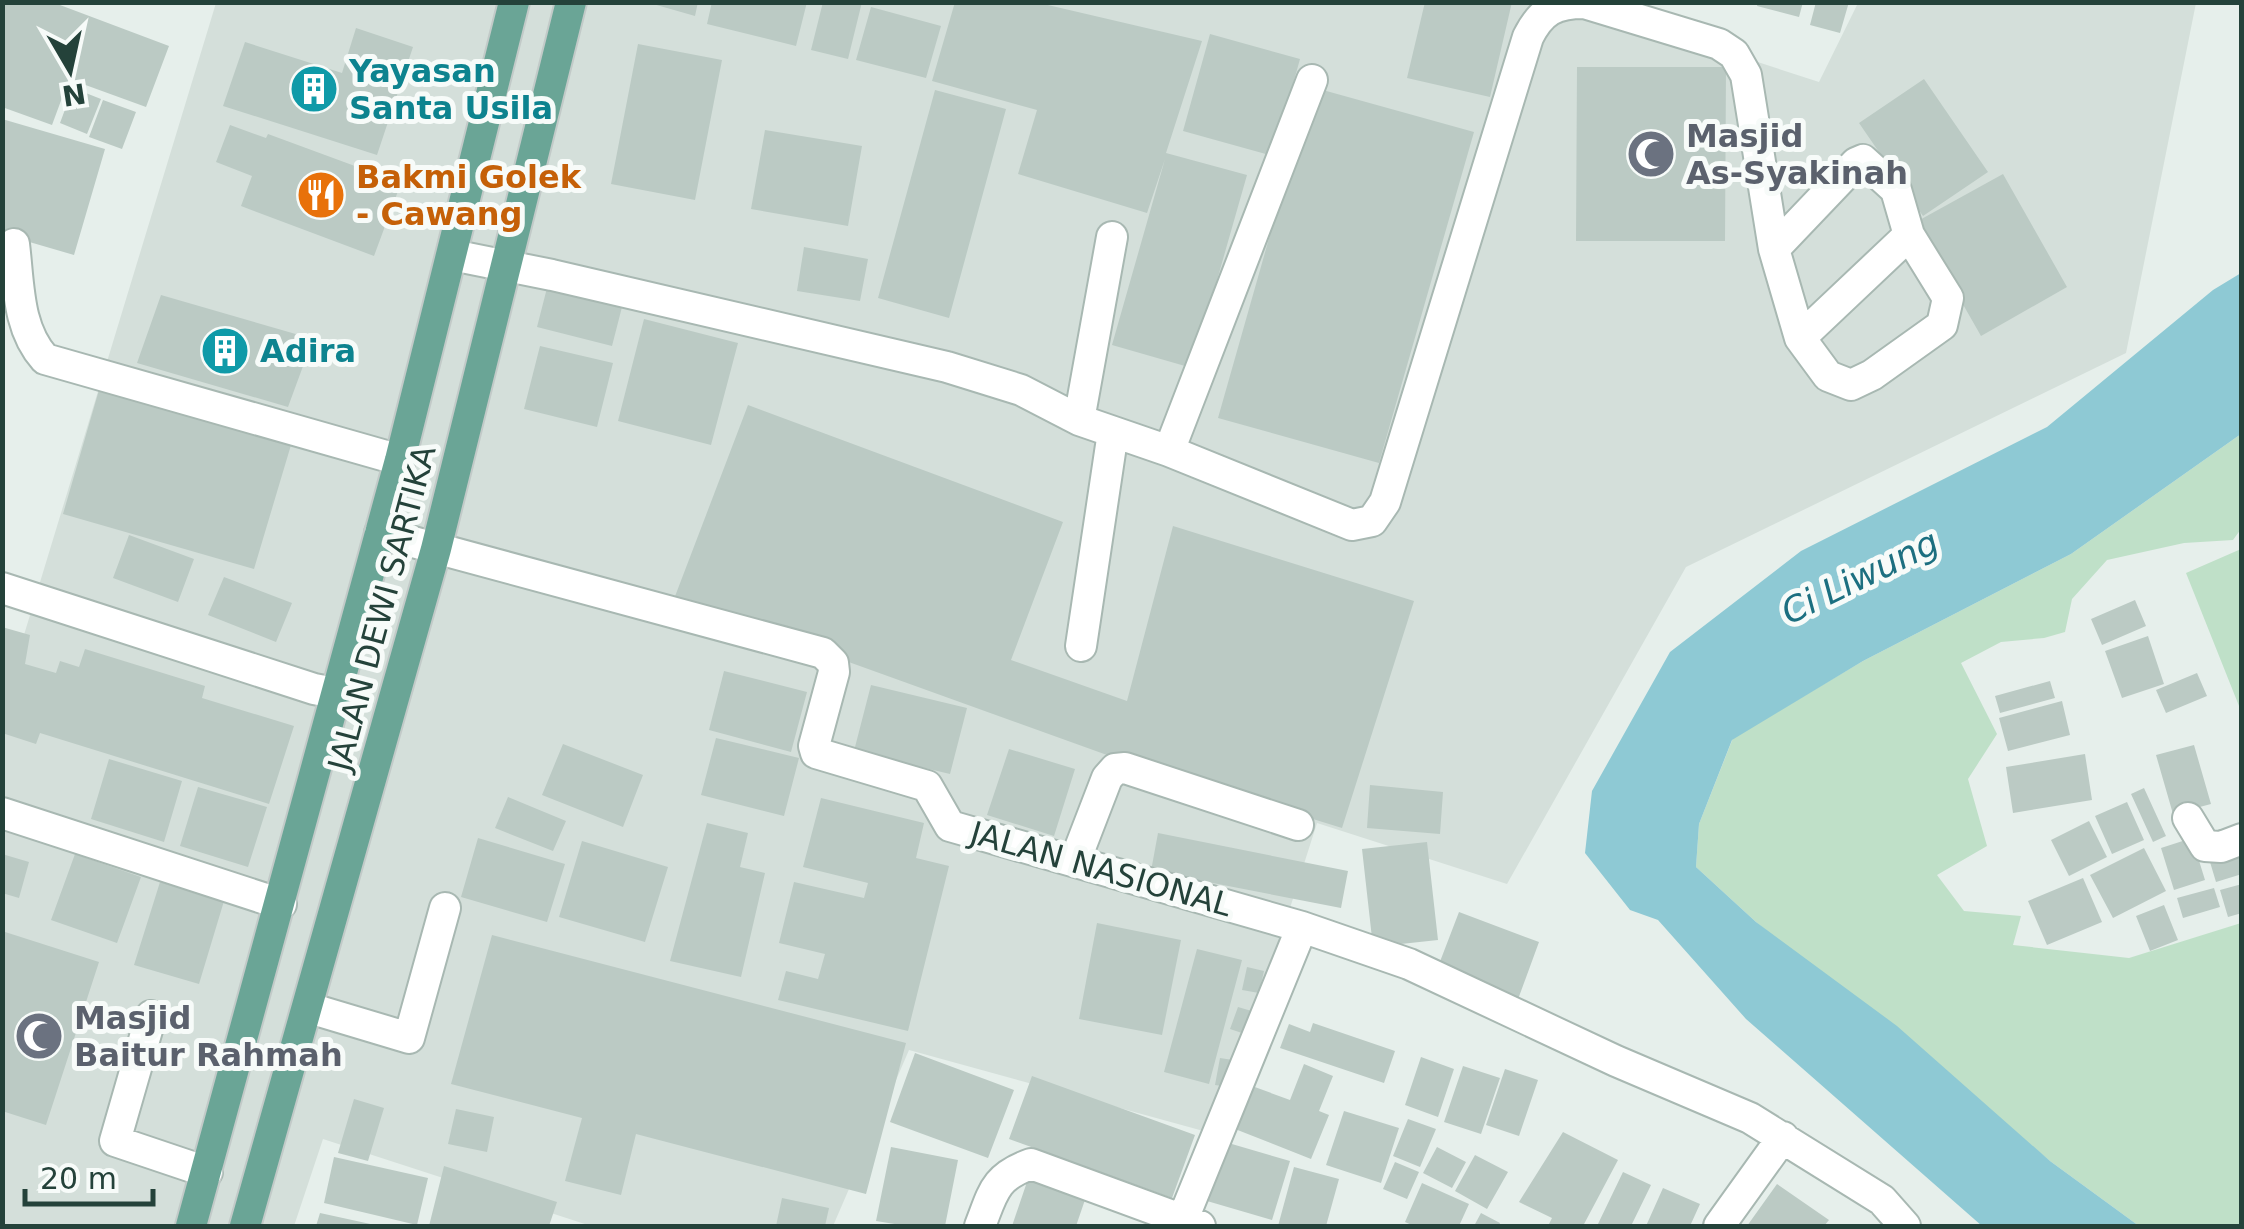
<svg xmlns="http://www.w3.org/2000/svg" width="2244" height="1229" font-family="'DejaVu Sans',sans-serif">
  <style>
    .built { fill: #d4dfda }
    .green { fill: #bfe0c8 }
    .water { fill: #8ec9d4 }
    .building { fill: #bbcac4 }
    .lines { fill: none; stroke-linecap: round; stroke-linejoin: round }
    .minor-casing { stroke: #a8b8b2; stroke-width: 34 }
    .major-casing { stroke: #c2cac8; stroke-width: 34 }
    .minor { stroke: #fff; stroke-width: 30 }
    .major { stroke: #6aa596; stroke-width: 30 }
    .labels { text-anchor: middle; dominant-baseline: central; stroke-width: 10; stroke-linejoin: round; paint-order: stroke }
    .culture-label { font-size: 32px; font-weight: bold; fill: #0d838f; stroke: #f7fbf9; text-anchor: start }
    .worship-label { font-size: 32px; font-weight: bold; fill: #5b616d; stroke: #f7fbf9; text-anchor: start }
    .food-label { font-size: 32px; font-weight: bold; fill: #c56008; stroke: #f7fbf9; text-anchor: start }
    .street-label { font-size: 32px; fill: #24423a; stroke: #f7fbf9 }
    .water-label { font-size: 35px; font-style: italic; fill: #1c6f80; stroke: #f7fbf9 }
  </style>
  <rect width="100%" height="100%" fill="#e6efeb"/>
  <path class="built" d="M1573,2L1819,82L1858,3H2196L2126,353L1686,567L1507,884L1317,823L1218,1135L909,1050L833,1226H591L323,1139L294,1226H3V704L216,3Z"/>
  <path class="green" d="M2241,434V529L2233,540L2184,543L2107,560L2072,599L2065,632L2044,638L2001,642L1961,663L1997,734L1968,779L1987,846L1937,875L1964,911L2021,916L2013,945L2129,958L2241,923V1226H2139L2050,1161L1756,922L1696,867L1699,824L1733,738L1863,661L2071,554Z
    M2241,549V711L2186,573Z"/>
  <path class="water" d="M2241,273V434L2071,554L1863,661L1732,740L1699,824L1696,867L1756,922L1897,1026L2050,1161L2139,1226H1982L1746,1019L1658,920L1630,910L1585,853L1592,791L1670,652L1801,551L2047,427L2213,290Z"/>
  <path class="building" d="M2,2H52L169,46L146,107L69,79L52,125L2,107Z
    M646,2H698L695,16Z
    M712,2H807L796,46L707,24Z
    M823,2H862L848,59L811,50Z
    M955,2H1035L1202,41L1166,153L1247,175L1192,368L1112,345L1165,159L1147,213L1018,174L1037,110L932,81Z
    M1425,2H1512L1490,97L1407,78Z
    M1758,2H1803L1799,17L1757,6Z
    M1816,2H1849L1840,33L1810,25Z
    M871,7L941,26L926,78L856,60Z
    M356,28L413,47L377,155L223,106L245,42L342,73Z
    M1210,34L1300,59L1273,156L1183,131Z
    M638,44L722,60L695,200L611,184Z
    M1577,67H1726L1725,241H1576Z
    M1924,79L1988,172L1923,216L1859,123Z
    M1312,87L1474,132L1379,463L1218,418Z
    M73,88L101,99L87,134L60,123Z
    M935,90L1006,109L949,318L878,298Z
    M103,100L136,112L122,149L89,137Z
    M2,119L105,149L74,255L2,234Z
    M230,125L266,138L268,134L401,183L374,256L241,206L252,176L216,162Z
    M765,130L862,146L848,226L751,209Z
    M2003,174L2067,287L1981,336L1916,222Z
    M804,247L868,259L860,301L797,291Z
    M547,288L622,307L612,346L537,327Z
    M161,295L313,339L288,407L137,363Z
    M644,319L738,343L711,445L618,421Z
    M540,346L613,363L597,427L524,409Z
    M99,390L291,445L254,569L63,514Z
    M748,405L1063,522L1011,660L1127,701L1173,526L1414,601L1342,828L1107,755L674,599Z
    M129,535L194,559L178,602L113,578Z
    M224,577L292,603L276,642L208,615Z
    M2135,600L2146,626L2102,645L2091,619Z
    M2,627L30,635L25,664L56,673L60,661L79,667L85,649L205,686L202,698L294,726L269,804L40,733L36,744L2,733Z
    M2148,636L2164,684L2122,698L2105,651Z
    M724,671L807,692L791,752L709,730Z
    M2197,673L2207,696L2166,713L2156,690Z
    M2050,681L2055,698L2000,713L1995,696Z
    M871,685L967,708L950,774L854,751Z
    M2062,701L2070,735L2008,751L1999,718Z
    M716,738L799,758L784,816L701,795Z
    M563,744L643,775L623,827L542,795Z
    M2194,745L2211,804L2173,814L2156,755Z
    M1009,749L1075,769L1054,836L987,815Z
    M2085,754L2092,800L2013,813L2006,767Z
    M109,759L182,781L164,842L91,819Z
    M1370,785L1443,792L1440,834L1367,828Z
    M198,787L267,807L248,867L180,846Z
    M2144,788L2166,836L2153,842L2131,794Z
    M508,797L566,821L553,851L495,828Z
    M821,798L924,823L916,858L949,866L908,1031L778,1000L786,971L818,979L825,954L779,943L794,882L864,898L868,883L803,867Z
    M2127,802L2144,840L2112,854L2095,816Z
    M2089,821L2107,857L2069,876L2051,840Z
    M707,823L748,833L740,867L765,873L741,977L670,961Z
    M1158,833L1348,871L1341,908L1151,871Z
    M478,838L565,864L547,922L461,897Z
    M2192,838L2205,880L2174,890L2161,848Z
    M582,841L668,867L645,942L559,917Z
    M1427,842L1438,940L1373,947L1362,849Z
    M2144,848L2166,891L2113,918L2090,875Z
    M2242,852V874L2216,882L2210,862Z
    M2,854L29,862L19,898L2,893Z
    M75,854L141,877L117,943L51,920Z
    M2083,878L2102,922L2047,945L2028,901Z
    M160,882L224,901L199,984L134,965Z
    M2242,884V913L2228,917L2220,890Z
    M2214,888L2220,907L2183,918L2177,898Z
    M2164,905L2178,940L2150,951L2136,916Z
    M1459,912L1539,942L1517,1002L1436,972Z
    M1097,923L1181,940L1162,1035L1079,1019Z
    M2,931L99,962L46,1125L2,1111Z
    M492,935L906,1043L866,1194L636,1134L621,1195L565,1181L582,1118L451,1084Z
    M1197,949L1242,960L1209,1084L1164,1072Z
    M1247,967L1264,971L1259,993L1242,990Z
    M1238,1007L1255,1012L1248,1035L1230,1029Z
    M1313,1023L1395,1051L1384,1083L1280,1048L1289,1024L1310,1032Z
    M915,1053L1014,1090L988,1158L890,1122Z
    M1421,1057L1454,1069L1438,1117L1405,1105Z
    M1220,1058L1239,1061L1235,1088L1215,1085Z
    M1304,1064L1333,1076L1319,1111L1329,1115L1311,1159L1235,1129L1252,1086L1290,1100Z
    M1463,1066L1500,1078L1481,1134L1444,1122Z
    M1505,1069L1538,1080L1519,1136L1486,1125Z
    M1032,1076L1195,1135L1172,1198L1009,1139Z
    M354,1099L384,1108L368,1161L338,1153Z
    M456,1109L494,1117L487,1152L448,1144Z
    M1344,1111L1399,1128L1381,1183L1326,1165Z
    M1408,1119L1436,1129L1420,1167L1393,1156Z
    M1563,1132L1618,1160L1583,1226H1548L1552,1218L1519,1202Z
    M1225,1142L1290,1161L1272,1220L1207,1201Z
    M891,1147L958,1160L945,1226H907L876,1221Z
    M1437,1147L1466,1162L1452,1188L1423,1173Z
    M1475,1155L1508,1172L1487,1209L1455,1191Z
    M334,1157L428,1178L417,1225L324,1203Z
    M1395,1162L1419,1172L1407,1199L1383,1189Z
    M444,1166L557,1202L549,1226H429Z
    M1294,1167L1339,1179L1326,1226H1278Z
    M1623,1172L1651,1185L1631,1226H1597Z
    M1029,1176L1087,1194L1076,1226H1012Z
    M1422,1183L1469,1204L1459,1226H1414L1405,1222Z
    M1777,1184L1829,1220L1824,1226H1747Z
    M1663,1188L1700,1204L1690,1226H1646Z
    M782,1198L829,1208L825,1226H776Z
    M320,1213L375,1225V1226H316Z
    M1481,1213L1500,1223L1499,1226H1474Z"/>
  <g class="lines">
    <g class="minor-casing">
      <path id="minor" d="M14,244C19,284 17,328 45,359L400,460
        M452,255L552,275L947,367L1021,390L1079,420L1169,451L1352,525L1372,521L1385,502L1528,37C1541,11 1555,3 1584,3L1719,44L1734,54L1746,75L1774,249L1800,338L1828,376L1851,385L1872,375L1942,325L1948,298L1909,235L1896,190L1863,160L1856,163L1774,249
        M1800,338L1909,235
        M1079,420L1112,237
        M1169,451L1312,80
        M380,533L823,653L833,663L834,672L814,746L816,753L927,786L950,826L1302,927L1409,964L1616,1061L1750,1118L1882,1200L1905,1226
        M2,588L314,689L335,693
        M1081,646L1113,432
        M2,813L281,904
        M2188,818L2205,846L2221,847L2242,839
        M1075,861L1107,778L1115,769L1125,768L1298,825
        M309,1008L409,1038L445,908
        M151,1016L115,1141L207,1172
        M1183,1219L1302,927
        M980,1226C993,1193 994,1177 1031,1164L1200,1226
        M1719,1226L1783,1137"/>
    </g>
    <g class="major-casing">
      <path id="major" d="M191,1226L400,460L514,2
        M245,1226L436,549L571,2"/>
    </g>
    <use href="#minor" class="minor"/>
    <use href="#major" class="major"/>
  </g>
  <defs>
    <g id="building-disc" transform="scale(2.5)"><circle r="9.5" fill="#0f9aa8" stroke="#f7fbf9"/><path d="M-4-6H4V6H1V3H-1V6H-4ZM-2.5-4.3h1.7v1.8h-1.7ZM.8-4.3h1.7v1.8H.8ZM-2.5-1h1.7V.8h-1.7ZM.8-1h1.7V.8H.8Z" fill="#fff"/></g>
    <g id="mosque-disc" transform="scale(2.5)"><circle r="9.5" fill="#6b7280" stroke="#f7fbf9"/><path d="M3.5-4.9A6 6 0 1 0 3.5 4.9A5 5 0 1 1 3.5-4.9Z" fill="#fff"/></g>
    <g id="restaurant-disc" transform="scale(2.5)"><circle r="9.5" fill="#e8710a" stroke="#f7fbf9"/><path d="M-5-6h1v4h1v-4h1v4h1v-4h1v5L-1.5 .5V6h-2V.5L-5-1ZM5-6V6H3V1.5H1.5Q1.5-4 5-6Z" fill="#fff"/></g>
  </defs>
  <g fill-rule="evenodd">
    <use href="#building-disc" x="314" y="89"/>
    <use href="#mosque-disc" x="1651" y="154"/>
    <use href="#restaurant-disc" x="321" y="195"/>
    <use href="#building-disc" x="225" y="351"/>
    <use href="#mosque-disc" x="39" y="1036"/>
  </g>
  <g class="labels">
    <g class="culture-label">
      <text x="349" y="71">Yayasan<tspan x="349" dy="37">Santa Usila</tspan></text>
      <text x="260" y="351">Adira</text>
    </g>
    <g class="worship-label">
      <text x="1686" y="136">Masjid<tspan x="1686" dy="37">As-Syakinah</tspan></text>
      <text x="74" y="1018">Masjid<tspan x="74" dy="37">Baitur Rahmah</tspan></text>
    </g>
    <g class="food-label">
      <text x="356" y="177">Bakmi Golek<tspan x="356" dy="37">- Cawang</tspan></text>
    </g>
    <g class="street-label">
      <text transform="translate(382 608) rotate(-75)">JALAN DEWI SARTIKA</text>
      <text transform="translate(1101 869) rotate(16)">JALAN NASIONAL</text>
    </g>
    <g class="water-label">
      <text transform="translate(1860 577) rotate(-26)">Ci Liwung</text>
    </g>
  </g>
  <rect width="2244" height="1229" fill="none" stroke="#24423a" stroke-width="10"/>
  <g transform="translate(70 70) rotate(171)" stroke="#f7fbf9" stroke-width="8" paint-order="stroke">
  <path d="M0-8L18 38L0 25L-18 38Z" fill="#24423a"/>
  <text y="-15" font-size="28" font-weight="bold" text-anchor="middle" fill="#24423a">N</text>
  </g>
  <path d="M25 1189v15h128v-15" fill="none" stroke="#24423a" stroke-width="5"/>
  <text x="40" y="1189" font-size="30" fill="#24423a" stroke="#f7fbf9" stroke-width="8" paint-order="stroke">20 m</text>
</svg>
